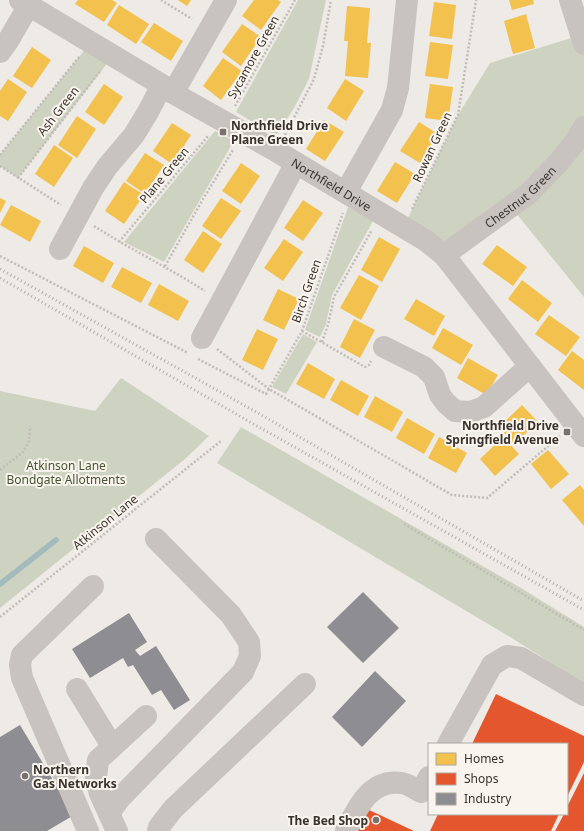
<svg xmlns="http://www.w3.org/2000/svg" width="584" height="831" font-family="'Noto Sans',sans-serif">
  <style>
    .green { fill: #ced3c1 }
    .homes { fill: #f2c14e }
    .shops { fill: #e4572e }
    .industry { fill: #8d8d92 }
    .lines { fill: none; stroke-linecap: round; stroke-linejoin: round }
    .stream { stroke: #a4bbbd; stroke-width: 5.5 }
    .path { stroke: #c0bcb7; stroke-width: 2.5; stroke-dasharray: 2 2; stroke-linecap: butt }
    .minor { stroke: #c8c3be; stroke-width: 22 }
    .rail { stroke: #afaca9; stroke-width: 3; stroke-dasharray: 1 3; stroke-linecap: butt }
    .poi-dot { fill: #78726d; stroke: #f9f5ee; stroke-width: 1.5 }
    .labels { text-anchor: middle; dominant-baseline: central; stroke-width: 4; stroke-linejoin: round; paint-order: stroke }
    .street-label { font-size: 12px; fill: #39312c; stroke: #f9f5ee }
    .poi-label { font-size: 12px; font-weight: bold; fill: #39312c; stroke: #f9f5ee; text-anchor: start }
    .park-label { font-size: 12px; fill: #465432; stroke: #f9f5ee }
  </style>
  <rect width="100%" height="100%" fill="#eeeae6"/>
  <path class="green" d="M298,0H326L309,79L294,108L276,136L236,112Z
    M584,31V297L511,207L444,255L404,226L458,115L490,63L581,35Z
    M91,42L113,56L18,178L0,166V155Z
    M215,131L234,141L164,262L124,242Z
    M348,207L373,221L332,295L326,324L320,337L305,330Z
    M303,334L317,342L286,394L272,387Z
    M121,378L209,436L185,459L0,608V391L95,411Z
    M241,427L521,588L584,627V684L515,640L217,463Z"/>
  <path class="homes" d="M78,0H112L117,3L104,22L75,4Z
    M178,0H191L187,6Z
    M254,0H278L281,2L261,30L242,16Z
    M509,0H533L534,4L512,10Z
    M434,2L456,5L452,39L429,36Z
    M119,5L149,24L136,44L107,25Z
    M347,6L370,8L367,43H371L368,78L345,76L348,41H344Z
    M526,14L535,48L513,54L504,21Z
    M154,23L183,41L171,61L141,42Z
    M242,24L261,37L241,66L222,52Z
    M430,42L453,45L448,79L425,76Z
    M32,47L51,60L32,88L13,76Z
    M223,58L242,71L221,100L203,86Z
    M8,79L27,92L8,121L0,116V91Z
    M345,79L364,91L346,121L327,108Z
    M104,84L123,97L104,125L85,112Z
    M430,84L453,87L448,121L425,118Z
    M77,116L96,129L77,158L58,145Z
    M324,120L344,132L325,161L306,149Z
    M419,122L438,134L420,163L400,151Z
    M172,123L191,135L172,164L153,151Z
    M54,145L73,158L54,187L35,174Z
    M145,153L164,165L145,194L126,181Z
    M395,162L415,174L397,203L377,191Z
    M241,163L260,176L241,204L222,191Z
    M124,182L144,195L124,224L105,211Z
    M0,198L6,201L0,213Z
    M221,198L241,211L221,239L202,226Z
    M303,200L323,213L303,241L284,228Z
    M11,205L41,221L30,242L0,225Z
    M203,231L222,244L203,273L184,260Z
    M379,237L400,249L382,282L361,270Z
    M284,239L303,252L283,281L264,268Z
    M497,245L527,267L513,286L482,264Z
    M84,246L114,263L103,283L73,266Z
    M122,267L152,283L141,303L111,287Z
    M359,275L379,286L361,320L340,308Z
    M522,280L552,303L538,322L508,299Z
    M159,284L189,301L178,321L148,305Z
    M278,289L299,299L284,330L263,320Z
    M416,299L445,316L434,336L404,319Z
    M549,315L580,337L566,356L535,334Z
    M354,319L375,330L360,358L340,347Z
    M443,328L473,345L461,365L432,348Z
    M257,329L278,339L263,370L242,360Z
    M572,351L584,360V390L558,370Z
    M468,358L498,375L486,395L457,378Z
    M308,363L335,379L324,399L296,384Z
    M341,380L369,396L358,416L330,400Z
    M375,396L403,412L392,432L364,417Z
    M522,405L538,422L514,444L499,427Z
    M407,418L435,434L424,454L396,438Z
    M439,437L467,453L456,473L428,458Z
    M503,437L519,454L495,476L480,459Z
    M548,450L569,474L551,489L531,464Z
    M580,485L584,490V526L562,500Z"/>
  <path class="shops" d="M496,694L584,736V762L567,797V744H472Z
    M584,773V831H555L564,814H567V807Z
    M367,809L414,831H357Z
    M438,814H559L551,831H430Z"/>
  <path class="industry" d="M363,592L399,628L363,663L327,627Z
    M129,613L147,642L135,650L140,656L156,646L190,700L174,710L161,690L152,695L133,665L128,667L123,658L90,678L72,649Z
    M375,671L406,701L362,747L332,717Z
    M20,725L74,815L47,831H0V737Z"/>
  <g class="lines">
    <path class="stream" d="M0,584L56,540"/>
    <path class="path" d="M161,0L192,19
      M235,106L295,0
      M285,135L314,79L323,46L331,0
      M0,155L79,57
      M0,166L61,205
      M18,178L101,70
      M412,209L458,115L476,0
      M94,226C130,249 169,268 205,291
      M119,242L209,135
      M0,256L188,353
      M165,266L203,199L233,150
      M302,331L365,367L369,365L371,361
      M322,342L328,325L334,297L372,230
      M217,349L269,389L302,331L343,213
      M198,359L266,394L269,389L452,495L487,498L560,436
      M0,470L23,452L29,441L30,426
      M404,524L584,630
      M0,617L221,441"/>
    <g class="minor">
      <path id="s1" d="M20,0L162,85L173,93L276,151L425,240L444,255L584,436"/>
      <path d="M570,0L584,44"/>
      <path d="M0,52L8,41L29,5"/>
      <path d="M173,93L226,0"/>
      <path d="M346,192L392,110L398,88L407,0"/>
      <path d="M60,249L93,188L107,167L134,135L148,112L162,85"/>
      <path id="s2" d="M444,255L528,194L558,163L575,142L584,127"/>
      <path d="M202,338L296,163"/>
      <path d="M384,347L424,367L434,377L440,395L446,403L455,411L470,412L484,407L530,366"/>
      <path d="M77,689L112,746"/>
      <path d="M448,744L492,665L507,656L521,658L584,695"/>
      <path d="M109,813L120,798L243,672L250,656L249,642L231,615L156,539"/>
      <path d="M88,831L22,678L20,665L22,655L93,586"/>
      <path d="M117,831L100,794L96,778L98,760L146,716"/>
      <path d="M158,831L159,827L173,809L305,684"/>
      <path d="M346,831C357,808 370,779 401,783C407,783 415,789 421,792L429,777"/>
    </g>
    <path class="rail" d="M0,269L258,413L584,601
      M0,278L257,426L584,610"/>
  </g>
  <g class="poi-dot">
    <rect x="219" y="128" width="8" height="8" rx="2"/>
    <rect x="563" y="428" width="8" height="8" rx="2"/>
    <circle cx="25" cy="776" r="4"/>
    <circle cx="376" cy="820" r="4"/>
  </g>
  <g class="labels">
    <g class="street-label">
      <text transform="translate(253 57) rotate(-61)">Sycamore Green</text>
      <text transform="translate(58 111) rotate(-52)">Ash Green</text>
      <text transform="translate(432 147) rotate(-65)">Rowan Green</text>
      <text transform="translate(164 175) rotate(-50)">Plane Green</text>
      <text stroke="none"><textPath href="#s1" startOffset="362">Northfield Drive</textPath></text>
      <text stroke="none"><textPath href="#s2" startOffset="96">Chestnut Green</textPath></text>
      <text transform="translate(306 291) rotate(-71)">Birch Green</text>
      <text transform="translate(105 522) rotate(-39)">Atkinson Lane</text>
    </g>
    <g class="poi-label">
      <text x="231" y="125">Northfield Drive<tspan x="231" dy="14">Plane Green</tspan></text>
      <text x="559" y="425" text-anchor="end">Northfield Drive<tspan x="559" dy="14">Springfield Avenue</tspan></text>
      <text x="33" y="769">Northern<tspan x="33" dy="14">Gas Networks</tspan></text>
      <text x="368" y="820" text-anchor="end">The Bed Shop</text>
    </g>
    <g class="park-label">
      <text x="66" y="465">Atkinson Lane<tspan x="66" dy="14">Bondgate Allotments</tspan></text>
    </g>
  </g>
  <rect x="428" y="743" width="140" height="72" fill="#f9f5ee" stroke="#aca7a0"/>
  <rect x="436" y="753" width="20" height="12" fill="#f2c14e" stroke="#aca7a0"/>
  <text x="464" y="763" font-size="12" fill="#39312c">Homes</text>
  <rect x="436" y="773" width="20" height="12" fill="#e4572e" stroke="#aca7a0"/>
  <text x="464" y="783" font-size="12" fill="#39312c">Shops</text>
  <rect x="436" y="793" width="20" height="12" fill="#8d8d92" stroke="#aca7a0"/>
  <text x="464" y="803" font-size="12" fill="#39312c">Industry</text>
</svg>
